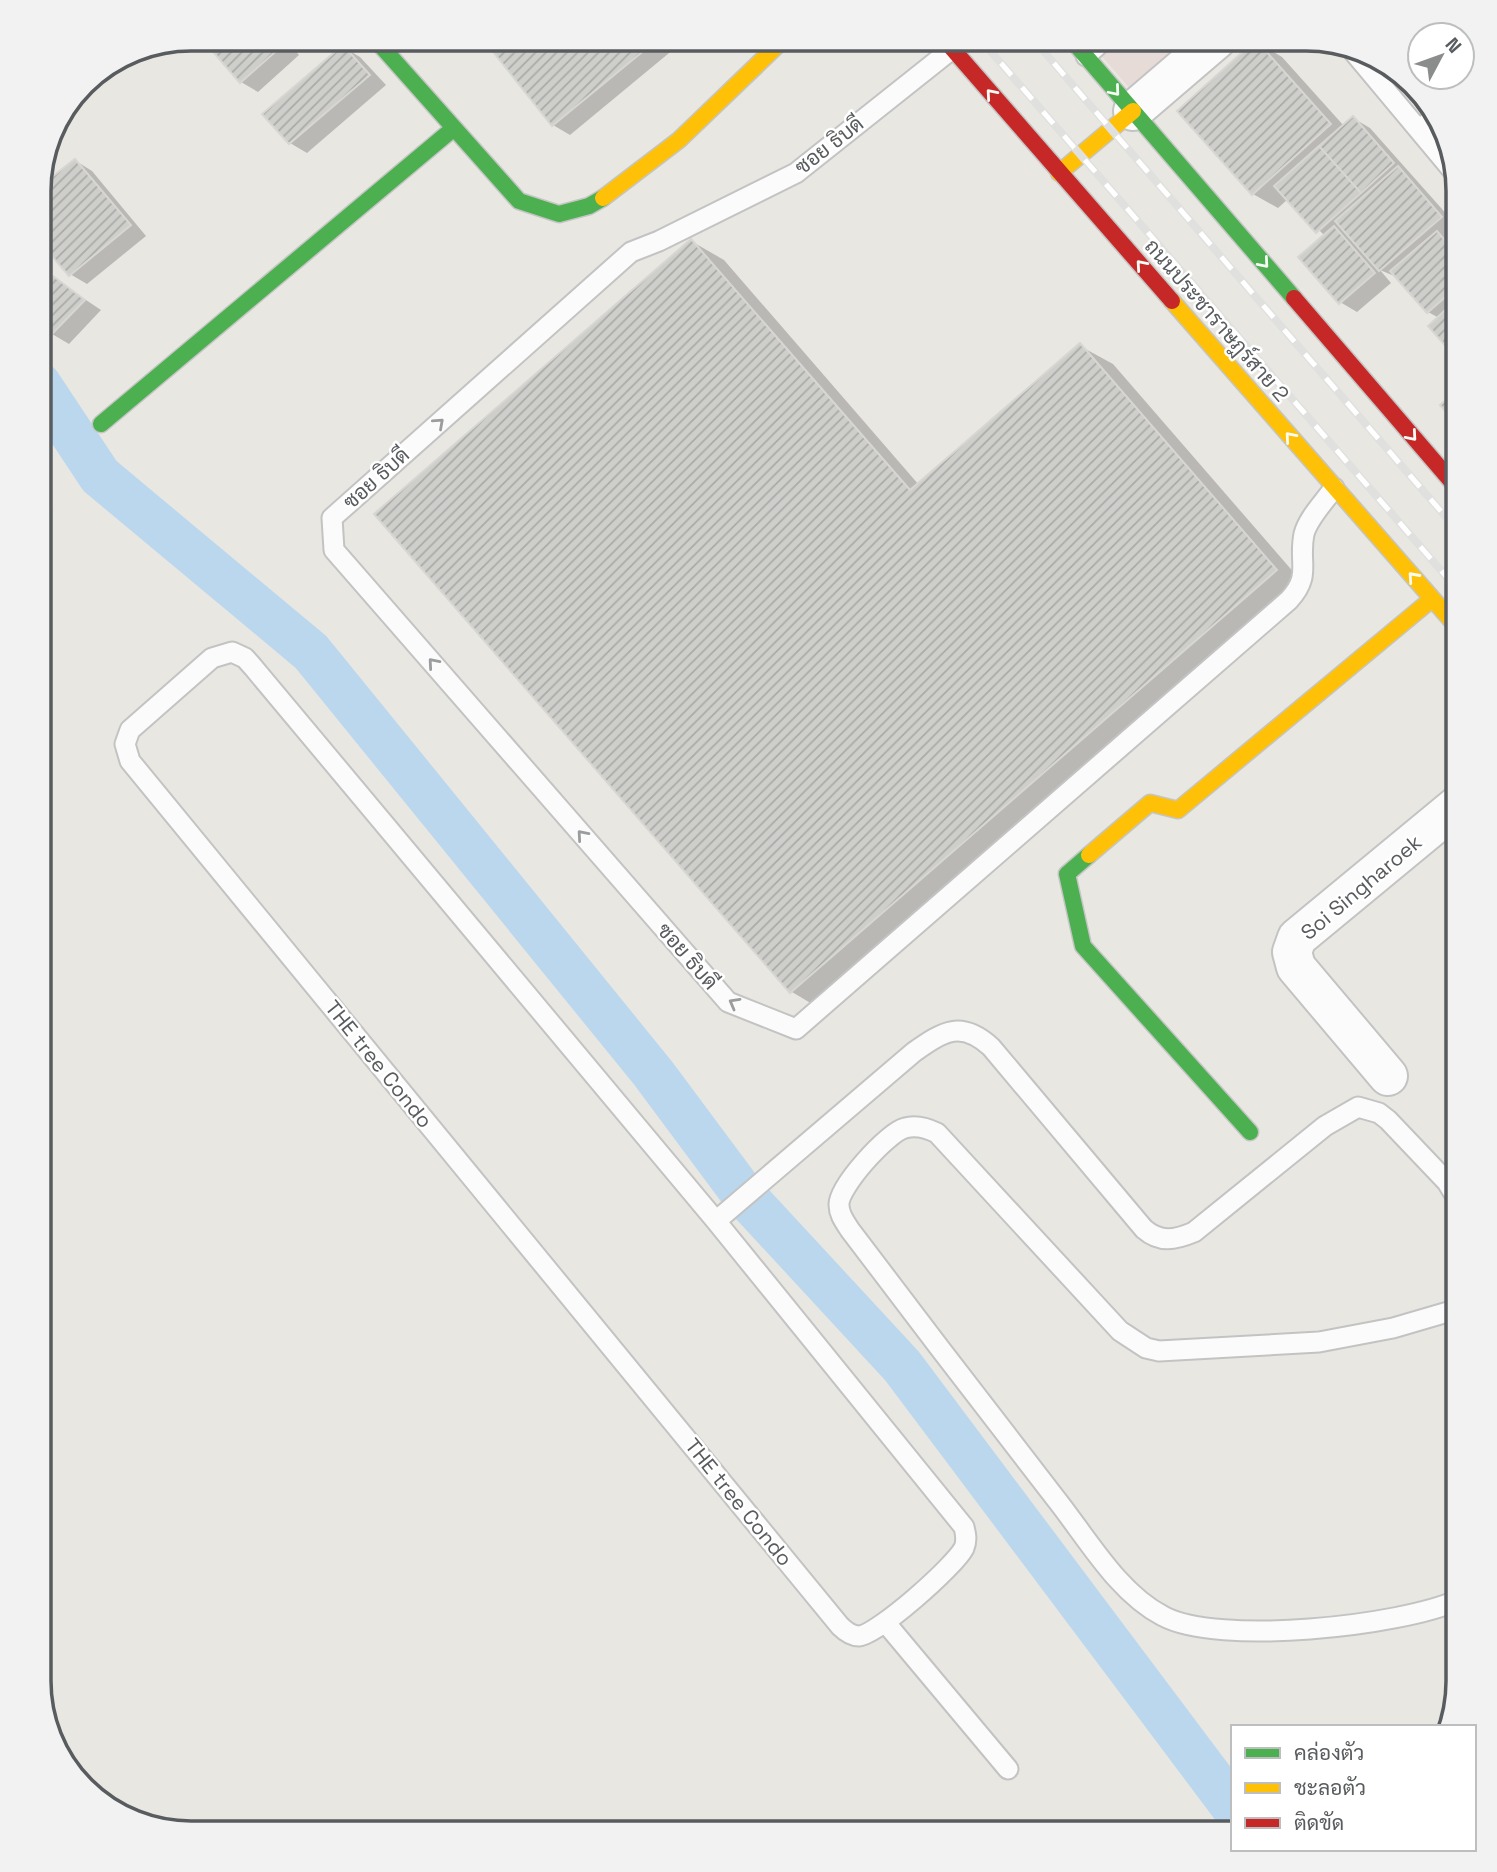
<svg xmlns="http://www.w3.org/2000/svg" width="1497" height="1872" font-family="'Space Grotesk',Sarabun,sans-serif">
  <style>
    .medical { fill: #e7dbd7 }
    .shadow { fill: #0003 }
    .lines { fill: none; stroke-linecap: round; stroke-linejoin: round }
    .canal { stroke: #bbd7ee; stroke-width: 44 }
    .building { fill: url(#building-hatch); stroke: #d7d6d2; stroke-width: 2 }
    .lane-casing { stroke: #c4c3c3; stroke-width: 23 }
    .street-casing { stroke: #c4c3c3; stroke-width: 42 }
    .fast-casing { stroke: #c4c5c4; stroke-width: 19 }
    .slow-casing { stroke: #c4c5c4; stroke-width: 19 }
    .jam-casing { stroke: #c4c5c4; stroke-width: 19 }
    .lane { stroke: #fcfbfb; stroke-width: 19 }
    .street { stroke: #fcfbfb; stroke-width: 38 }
    .fast { stroke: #4caf50; stroke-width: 16 }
    .slow { stroke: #ffc107; stroke-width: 16 }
    .jam { stroke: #c62828; stroke-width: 16 }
    .rail-casing { stroke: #e0e0df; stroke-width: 8 }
    .rail { stroke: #fff; stroke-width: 5; stroke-dasharray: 16; stroke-linecap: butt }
    .oneway { stroke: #f6fbf6 }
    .oneway2 { stroke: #9a9c9d }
    .labels { text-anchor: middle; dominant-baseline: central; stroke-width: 5; stroke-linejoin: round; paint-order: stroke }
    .street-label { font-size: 21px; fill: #595c5f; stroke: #fff }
    .rim { fill: none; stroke: #595c5f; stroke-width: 3.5 }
  </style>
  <defs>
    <pattern id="building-hatch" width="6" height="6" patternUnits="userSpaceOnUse" patternTransform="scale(1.75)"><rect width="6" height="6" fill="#cececb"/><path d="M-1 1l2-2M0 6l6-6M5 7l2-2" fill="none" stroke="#aaaaa8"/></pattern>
  </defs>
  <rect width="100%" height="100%" fill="#e8e7e2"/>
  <path class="medical" d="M1087,39H1185L1131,90Z"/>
  <path class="shadow" d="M204,39H286L299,55L258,92L241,82Z
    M470,39H686L570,135L553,125L487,44L484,47Z
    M1257,42L1282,57L1344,126L1353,118L1370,128L1458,227L1446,238L1458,248V357L1431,326L1439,318L1428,312L1399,278L1380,270L1391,283L1357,312L1340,302L1325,236L1288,199L1278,208L1253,194Z
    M343,47L360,57L386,85L307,153L290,143Z
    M126,54L128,57L94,88L85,83Z
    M76,161L92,171L146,236L87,284L70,274L39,238V190Z
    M691,241L724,260L919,485L1080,346L1113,364L1309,590L824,1011L792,992Z
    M53,278L101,310L69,344L52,334L39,317V293Z
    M943,1829L952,1833H936Z"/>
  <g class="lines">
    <path class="canal" d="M39,384L100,476L311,652L653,1073L743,1194L902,1366L1233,1807"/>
  </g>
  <path class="building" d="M202,39H278L283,45L240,83Z
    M483,39H658L552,126Z
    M1256,40L1331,124L1252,195L1177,111Z
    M343,45L370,75L289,144L262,114Z
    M1353,116L1394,163L1361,193L1319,146Z
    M1319,146L1361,193L1316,233L1274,186Z
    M75,159L131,225L69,276L39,241V187Z
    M1398,166L1442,217L1379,271L1335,221Z
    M1334,226L1375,273L1339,304L1298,257Z
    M1437,231L1458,256V286L1427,313L1390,271Z
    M691,239L910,490L1080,343L1277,570L790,993L374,514Z
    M53,276L85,300L51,335L39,319V290Z
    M1458,298V360L1428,326Z
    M1458,389V426L1440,405Z"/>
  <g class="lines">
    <g class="lane-casing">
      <path id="lane" d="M952,49L796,173L659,241L631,252L332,518L334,550L728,1002L796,1029L1289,600C1312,575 1298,563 1304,534C1308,518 1325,501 1334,488
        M1352,50L1453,171
        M1086,56L1105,39
        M1419,130L1436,116
        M232,652L245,658L253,667L716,1221L964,1527C966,1535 967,1541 964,1548C955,1566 877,1635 859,1636C851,1636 845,1631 840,1626L130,761L125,744L130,730L212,658Z
        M1447,1182L1458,1200
        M716,1221L914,1052C944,1031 961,1020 991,1047L1144,1229C1160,1243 1175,1240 1194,1232L1325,1126L1358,1107L1379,1113L1388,1120L1447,1182L1458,1172
        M1458,1309L1393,1328L1319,1342L1159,1351L1146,1348L1120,1331L937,1133C927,1128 915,1125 905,1128C888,1132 838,1187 839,1205C839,1215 845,1222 850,1230C918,1320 987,1410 1056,1499C1087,1538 1118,1593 1163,1616C1218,1646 1401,1626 1458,1600
        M885,1622L1008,1769"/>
    </g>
    <g class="street-casing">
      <path id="street" d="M1133,111L1217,39
        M1388,1076L1296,967L1292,952L1297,938L1458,805"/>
    </g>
    <g class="fast-casing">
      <path id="fast" d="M375,39L519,201L559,214L589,206L603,198
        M1071,39L1294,298
        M101,424L454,128
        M1089,855L1067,874L1083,946L1250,1132"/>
    </g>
    <g class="slow-casing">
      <path id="slow" d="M1059,173L1133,111
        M603,198L679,140L784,39
        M1172,301L1458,628
        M1089,855L1150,803L1178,810L1432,599"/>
    </g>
    <g class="jam-casing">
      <path id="jam" d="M944,39L1172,301
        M1294,298L1458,489"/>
    </g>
    <use href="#lane" class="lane"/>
    <use href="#street" class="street"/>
    <use href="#fast" class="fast"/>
    <use href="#slow" class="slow"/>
    <use href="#jam" class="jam"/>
    <g class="rail-casing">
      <path id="rail" d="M980,39L1458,590
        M1033,39L1458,531"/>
    </g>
    <use href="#rail" class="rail"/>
  </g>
  <defs><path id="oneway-chevron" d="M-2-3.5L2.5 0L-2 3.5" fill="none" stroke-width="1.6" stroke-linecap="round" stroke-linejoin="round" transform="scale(1.75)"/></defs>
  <g class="oneway">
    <use href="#oneway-chevron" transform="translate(1115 91) rotate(50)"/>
    <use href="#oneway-chevron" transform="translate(991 94) rotate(-131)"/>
    <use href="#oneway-chevron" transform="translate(1264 263) rotate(49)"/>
    <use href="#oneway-chevron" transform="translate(1141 265) rotate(-131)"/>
    <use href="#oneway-chevron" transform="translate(1412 436) rotate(49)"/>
    <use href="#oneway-chevron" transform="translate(1290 437) rotate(-131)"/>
    <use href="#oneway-chevron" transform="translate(1413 577) rotate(-132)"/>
  </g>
  <g class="oneway2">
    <use href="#oneway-chevron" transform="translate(439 423) rotate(-42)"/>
    <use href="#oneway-chevron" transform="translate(433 663) rotate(-131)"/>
    <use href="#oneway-chevron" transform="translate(582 835) rotate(-131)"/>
    <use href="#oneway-chevron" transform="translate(734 1003) rotate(-151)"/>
  </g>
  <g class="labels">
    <g class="street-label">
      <text transform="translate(829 145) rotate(-38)">ซอย ธิบดี</text>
      <text transform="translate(1217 320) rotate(49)">ถนนประชาราษฎร์สาย 2</text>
      <text transform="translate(376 478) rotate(-42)">ซอย ธิบดี</text>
      <text transform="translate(1361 887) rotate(-40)">Soi Singharoek</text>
      <text transform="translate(688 956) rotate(49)">ซอย ธิบดี</text>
      <text transform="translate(379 1064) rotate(51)">THE tree Condo</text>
      <text transform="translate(739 1502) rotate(51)">THE tree Condo</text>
    </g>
  </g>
  <path d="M0 0H1497V1872H0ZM191 51H1306A140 140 0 0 1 1446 191V1681A140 140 0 0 1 1306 1821H191A140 140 0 0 1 51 1681V191A140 140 0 0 1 191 51Z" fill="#f2f2f2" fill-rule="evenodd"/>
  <path class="rim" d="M191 51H1306A140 140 0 0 1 1446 191V1681A140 140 0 0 1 1306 1821H191A140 140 0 0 1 51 1681V191A140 140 0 0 1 191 51Z"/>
  <rect x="1231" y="1725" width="245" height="126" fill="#ffffff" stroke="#bdbebf" stroke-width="2"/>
  <rect x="1245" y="1748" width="35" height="10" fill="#4caf50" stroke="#bdbebf" stroke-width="2"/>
  <text x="1294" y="1760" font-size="21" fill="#595c5f">คล่องตัว</text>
  <rect x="1245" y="1783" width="35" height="10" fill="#ffc107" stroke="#bdbebf" stroke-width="2"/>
  <text x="1294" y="1795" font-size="21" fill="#595c5f">ชะลอตัว</text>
  <rect x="1245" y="1818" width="35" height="10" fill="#c62828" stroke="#bdbebf" stroke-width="2"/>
  <text x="1294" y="1830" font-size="21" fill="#595c5f">ติดขัด</text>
  <g transform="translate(1441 56) rotate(49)"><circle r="33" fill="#ffffff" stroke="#bdbebf" stroke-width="2"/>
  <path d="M0-5L12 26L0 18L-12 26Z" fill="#8b8d8d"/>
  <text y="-10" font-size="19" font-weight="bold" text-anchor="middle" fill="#595c5f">N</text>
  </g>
</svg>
